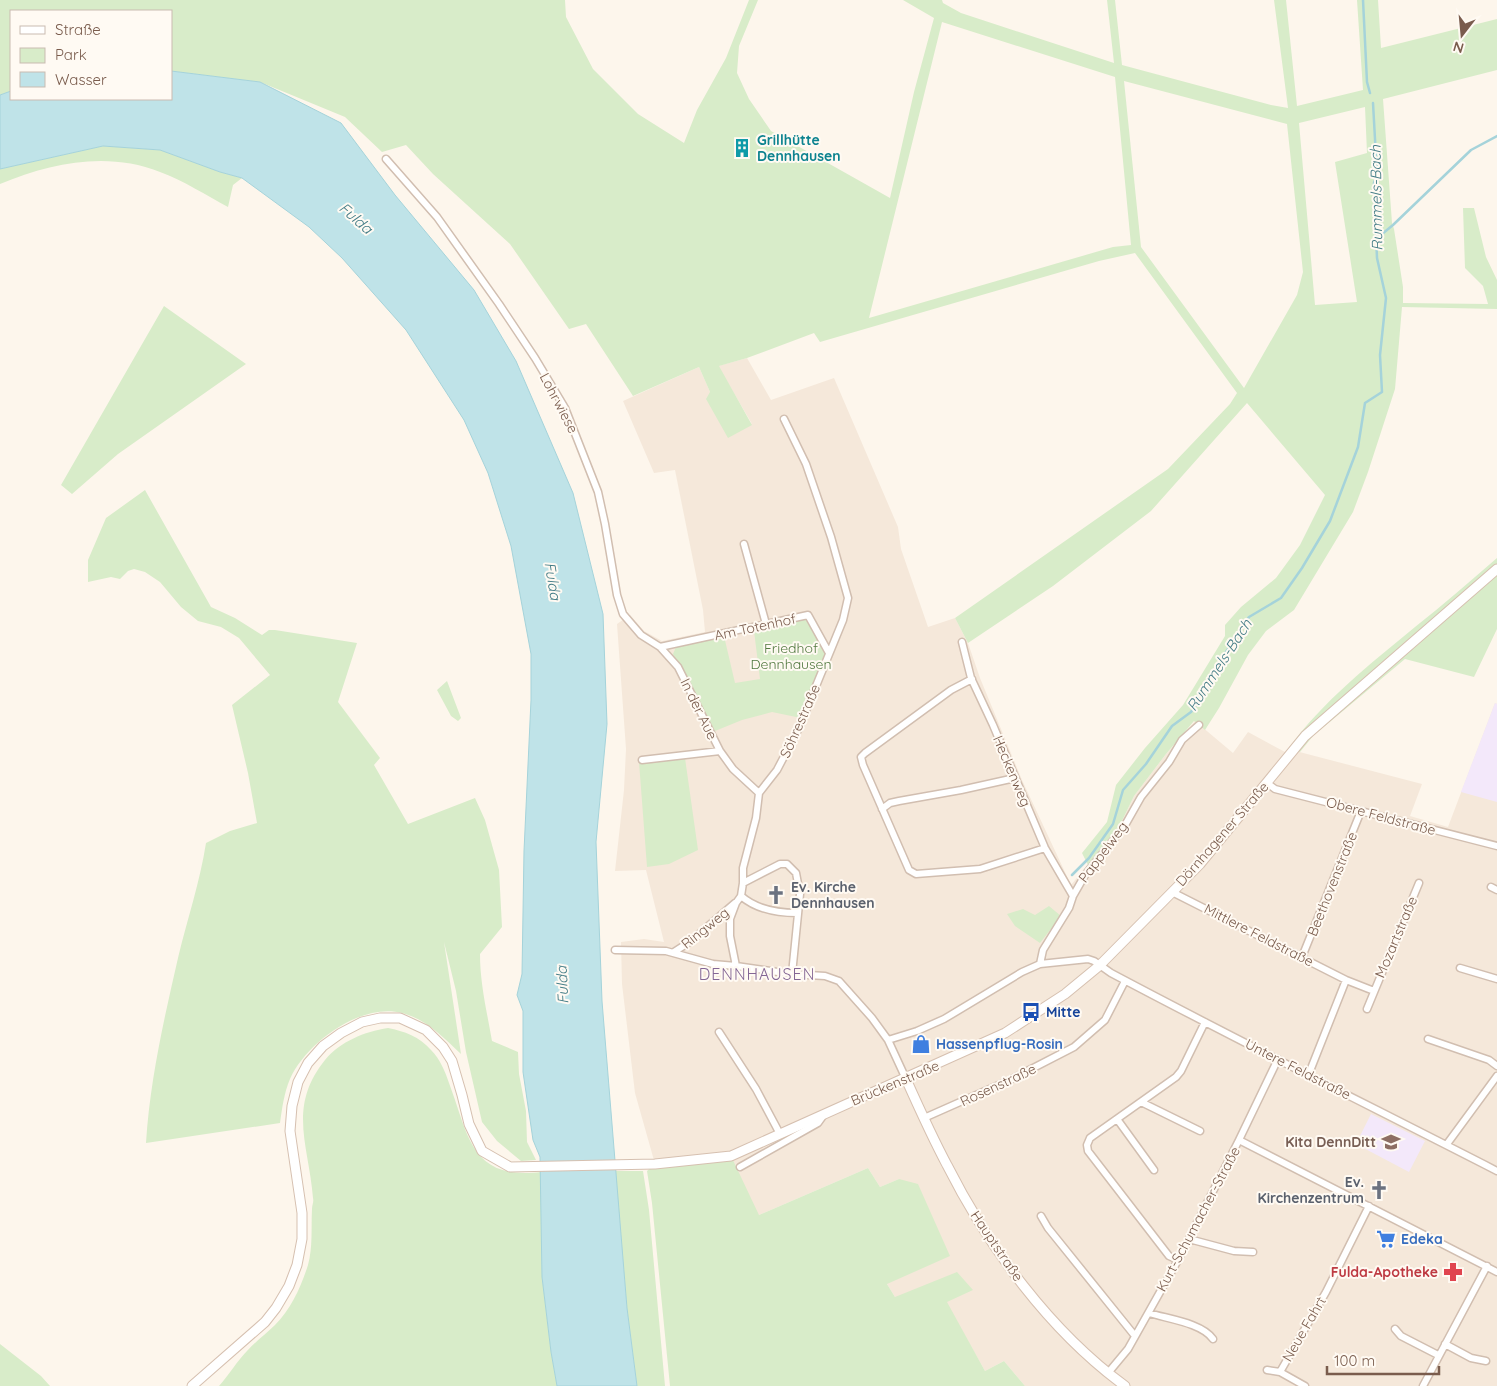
<svg xmlns="http://www.w3.org/2000/svg" width="1497" height="1386" font-family="Quicksand,sans-serif">
  <style>
    .residential { fill: #f5e8da }
    .education { fill: #f3e8fa }
    .green { fill: #d8ecc9; fill-rule: evenodd }
    .water { fill: #bfe3e8; stroke: #a5d3da }
    .lines { fill: none; stroke-linecap: round; stroke-linejoin: round }
    .stream { stroke: #a5d3da; stroke-width: 2.5 }
    .street-casing { stroke: #d1beb0; stroke-width: 9 }
    .secondary-casing { stroke: #d6c0b0; stroke-width: 11 }
    .street { stroke: #fff; stroke-width: 6 }
    .secondary { stroke: #fff; stroke-width: 9 }
    .labels { text-anchor: middle; dominant-baseline: central; stroke-width: 4; stroke-linejoin: round; paint-order: stroke }
    .culture-label { font-size: 14px; font-weight: bold; fill: #0d838f; stroke: #fffaf3; text-anchor: start }
    .street-label { font-size: 14px; fill: #7a5c4d; stroke: #fffaf3 }
    .park-label { font-size: 14px; fill: #537a41; stroke: #fffaf3 }
    .worship-label { font-size: 14px; font-weight: bold; fill: #5b616d; stroke: #fffaf3; text-anchor: start }
    .transit-label { font-size: 14px; font-weight: bold; fill: #164399; stroke: #fffaf3; text-anchor: start }
    .shop-label { font-size: 14px; font-weight: bold; fill: #366cbe; stroke: #fffaf3; text-anchor: start }
    .education-label { font-size: 14px; font-weight: bold; fill: #785e54; stroke: #fffaf3; text-anchor: end }
    .health-label { font-size: 14px; font-weight: bold; fill: #be3a42; stroke: #fffaf3; text-anchor: end }
    .water-label { font-size: 15px; font-style: italic; fill: #437c86; stroke: #fffaf3 }
    .quarter-label { font-size: 16px; letter-spacing: 1px; fill: #846695; stroke: #fffaf3 }
  </style>
  <rect width="100%" height="100%" fill="#fdf6ec"/>
  <path class="residential" d="M747,358L771,400L834,378L898,527L901,549L928,627L955,618L968,643L980,678L1022,780L1071,885L1120,825L1134,796L1166,754L1195,721L1233,753L1248,732L1285,752L1288,749L1422,784L1410,816L1448,827L1495,703L1497,704V1386H1025L1004,1361L985,1371L946,1302L895,1297L887,1284L899,1179L880,1187L868,1168L759,1215L655,1164L635,1093L622,984L621,942L644,939L664,942L646,870L615,871L624,790L626,749L617,624L630,615L644,631L662,641L705,632L703,610L675,470L654,473L623,401L699,367L710,392L752,424L718,366Z"/>
  <path class="education" d="M1495,703L1497,704V802L1461,792Z
    M1371,1114L1425,1141L1409,1172L1356,1144Z"/>
  <path class="green" d="M0,0H565L566,17L593,69L638,114L684,143L697,110L726,58L749,0H758L739,46L737,73L749,99L771,131L890,198L914,92L934,18L903,0H942L943,3L961,13L1114,63L1107,0H1115L1122,65L1271,105L1288,108L1274,0H1286L1297,106L1363,90L1357,0H1378L1381,48L1497,19V70L1383,99L1392,223L1394,229L1403,287V303L1488,304L1483,286L1465,268L1463,208H1474L1486,257L1497,280V309L1402,307L1395,389L1368,472L1353,512L1294,610L1266,631L1248,655L1219,708L1205,730L1194,721L1166,754L1134,796L1120,825L1088,865L1082,853L1107,822L1116,785L1145,748L1183,705L1225,636V625L1241,607L1276,578L1300,545L1325,495L1247,403L1151,511L1053,586L968,643L955,618L1168,469L1230,404L1237,393L1135,253L1099,261L820,342L814,333L747,358L719,366L752,425L728,438L706,399L710,392L699,367L633,396L586,324L569,329L510,244L433,174L406,145L382,152L345,117L260,82L171,71V11H11V91L0,95ZM942,22L1115,77L1131,245L1113,247L869,318ZM1124,81L1287,124L1303,272L1297,295L1244,388L1141,247ZM1365,107L1367,153L1335,162L1357,302L1315,305L1299,123Z
    M103,146L160,150L220,172L242,178L233,185L228,207C206,195 184,181 160,172C107,151 51,163 0,184V169Z
    M164,306L246,364L118,454L72,494L61,485Z
    M145,490L211,607L235,618L262,635L269,630H275L357,643L338,702L380,758L374,765L408,824L475,798L485,820L499,870L502,927L480,954C480,984 487,1012 492,1041L518,1052L519,1074L526,1111L527,1142L536,1160L521,1161L497,1141L482,1122L466,1052L456,991L444,942L461,1054C444,1038 426,1019 402,1013C361,1002 306,1043 290,1079C284,1093 282,1109 280,1123L146,1143C150,1080 164,1019 178,958C187,920 200,882 206,843L230,831L257,823L248,773L232,705L270,675L239,638L221,627L198,621L181,607L160,582L145,572L134,569L128,571L120,579L111,577L88,582V560L106,518Z
    M1497,558V629L1474,677L1405,659L1313,736L1300,752L1288,749C1323,701 1370,664 1415,627C1443,605 1470,581 1497,558Z
    M808,619L828,653L801,718L772,712L742,720L715,731L673,654L676,647L724,636L735,683L760,679L754,631Z
    M447,681L461,718L458,721L451,716L437,690Z
    M685,758L698,850L669,864L647,867L639,762Z
    M1049,906L1061,916L1040,943L1015,926L1007,914L1023,909L1035,915Z
    M388,1028C404,1031 420,1037 431,1050C440,1059 445,1071 449,1083C469,1136 470,1180 541,1172L542,1277L551,1352L557,1386H219C229,1375 237,1361 247,1351C256,1341 266,1334 275,1325C291,1309 301,1287 308,1265C313,1247 311,1228 312,1209C312,1205 314,1202 313,1198C309,1146 287,1107 325,1060C341,1041 364,1032 388,1028Z
    M731,1156L759,1215L868,1168L880,1187L899,1179L918,1184L950,1256L887,1284L895,1297L957,1272L973,1290L947,1302L985,1371L1004,1361L1025,1386H670L652,1203L647,1171L655,1164Z
    M615,1171H643L649,1210L665,1386H637L627,1308Z
    M0,1344L41,1376L50,1386H0Z"/>
  <path class="water" d="M171,71L260,82L341,123L395,195L474,290L516,361L573,493L603,614L607,724L596,842L602,1001L627,1308L637,1386H557L551,1352L542,1277L540,1157L533,1140L523,1072V1011L517,995L522,974L524,851L531,700V654L511,546L488,473L464,420L406,330L342,258L309,227L242,178L220,172L160,150L103,146L0,169V95L11,91V99H171Z"/>
  <g class="lines">
    <path class="stream" d="M1363,0L1367,82L1370,93
      M1376,239L1393,225L1471,150L1497,136
      M1072,875L1089,858L1113,824L1123,790L1146,764L1172,726L1191,712L1210,685L1224,655L1249,617L1281,598L1302,568L1330,521L1358,447L1365,403L1382,392L1380,355L1386,298L1377,258L1374,183L1377,175L1373,103"/>
    <g class="street-casing">
      <path id="street" d="M386,159L437,217L499,304L535,358L565,408L598,492L605,524L617,595L623,614L641,635L660,647L678,667L720,751
        M744,544L766,624
        M962,642L971,678L993,725L1045,848L1073,896
        M660,647L808,615L829,653
        M972,679L951,690L865,753L861,757L863,765L909,870L916,874L980,869L1045,848
        M642,760L720,751L733,769L759,793
        M1267,783L1275,789L1497,846
        M882,809L890,803L899,801L961,790L1015,778
        M743,883L780,864H787L796,873L800,894L792,974
        M1491,887L1497,890
        M1172,892L1346,980L1374,991
        M741,896C757,910 777,913 797,913
        M615,950L666,951L713,964L736,966L792,974L825,976L839,981L872,1018L888,1040L906,1079
        M674,952L691,941L735,903
        M1302,957L1361,811
        M1040,964L1043,950L1069,908L1073,896L1085,875L1124,827L1141,797L1169,762L1182,740L1199,725
        M736,966L730,936V919L736,903L741,896L743,883V868L756,818L759,793L777,770L798,730L843,620L848,598L831,537L806,464L784,419
        M1460,968L1497,979
        M1367,1009L1419,883
        M719,1032L756,1089L780,1134
        M1428,1039L1489,1060L1497,1066
        M888,1040L917,1031L944,1019L1022,972L1040,964L1088,959L1094,961L1111,973C1239,1041 1368,1105 1497,1171
        M1308,1076L1346,980
        M1141,1102L1200,1131
        M924,1118L1012,1079L1074,1047L1105,1020L1125,981
        M1117,1119L1154,1170
        M1239,1140L1497,1272
        M1447,1144L1497,1076
        M740,1167L818,1123L823,1116
        M1041,1216L1048,1228L1135,1336
        M1189,1239L1234,1251L1253,1252
        M1178,1260L1169,1256L1088,1151L1087,1145L1090,1138L1176,1077L1181,1071L1205,1022
        M1149,1313C1168,1319 1202,1323 1213,1339
        M1395,1329L1401,1336L1438,1355
        M1445,1344L1471,1358L1486,1361
        M1267,1370L1280,1372
        M1108,1373L1128,1349L1178,1260L1239,1140L1278,1059
        M1305,1386L1280,1372L1326,1292L1369,1206
        M1423,1386L1487,1266"/>
    </g>
    <g class="secondary-casing">
      <path id="secondary" d="M906,1079C919,1108 932,1137 947,1165C989,1248 1050,1331 1125,1386
        M192,1386L265,1322L276,1308L289,1286L297,1265L302,1239V1213L290,1131L292,1106L298,1082L308,1063L323,1046L341,1033L362,1022L380,1018H400L426,1030L443,1047L452,1061L462,1095L469,1124L482,1151L510,1167L655,1164L731,1156L1005,1033L1065,994L1099,966L1200,864L1305,736L1497,569"/>
    </g>
    <use href="#street" class="street"/>
    <use href="#secondary" class="secondary"/>
  </g>
  <defs>
    <g id="building-bare" transform="scale(1.5)"><path d="M-4-6H4V6H1V3H-1V6H-4ZM-2.5-4.3h1.7v1.8h-1.7ZM.8-4.3h1.7v1.8H.8ZM-2.5-1h1.7V.8h-1.7ZM.8-1h1.7V.8H.8Z" fill="#0f9aa8" stroke="#fffaf3" stroke-width="2.5" paint-order="stroke"/></g>
    <g id="church-bare" transform="scale(1.5)"><path d="M-1.2-6h2.4v3.5h3.3v2.4h-3.3V6h-2.4V-.1h-3.3v-2.4h3.3Z" fill="#6b7280" stroke="#fffaf3" stroke-width="2.5" paint-order="stroke"/></g>
    <g id="bus-bare" transform="scale(1.5)"><path d="M-5-6H5V4H4V6H2V4H-2V6H-4V4H-5ZM-3.5-4V0h7V-4ZM-3.5 1.2v1.5H-2V1.2ZM2 1.2v1.5H3.5V1.2Z" fill="#1a4fb4" stroke="#fffaf3" stroke-width="2.5" paint-order="stroke"/></g>
    <g id="shop-bare" transform="scale(1.5)"><path d="M-5-2.5h2.3a2.7 3.5 0 0 1 5.4 0H5L5.5 6h-11ZM-1.5-2.5h3a1.5 2.3 0 0 0-3 0Z" fill="#3f7fe0" stroke="#fffaf3" stroke-width="2.5" paint-order="stroke"/></g>
    <g id="school-bare" transform="scale(1.5)"><path d="M0-5L7-2L0 1L-7-2ZM-4 1L0 2.5L4 1V4Q0 6-4 4Z" fill="#8d6e63" stroke="#fffaf3" stroke-width="2.5" paint-order="stroke"/></g>
    <g id="supermarket-bare" transform="scale(1.5)"><path d="M-6-5.5h2.5l.6 2H6L4.5 2H-2.5L-4.4-4H-6ZM-1.5 3.2a1.3 1.3 0 1 0 .1 0ZM3 3.2a1.3 1.3 0 1 0 .1 0Z" fill="#3f7fe0" stroke="#fffaf3" stroke-width="2.5" paint-order="stroke"/></g>
    <g id="pharmacy-bare" transform="scale(1.5)"><path d="M-2-6h4v4h4v4h-4v4h-4v-4h-4v-4h4Z" fill="#e0444e" stroke="#fffaf3" stroke-width="2.5" paint-order="stroke"/></g>
  </defs>
  <g fill-rule="evenodd">
    <use href="#building-bare" x="742" y="148"/>
    <use href="#church-bare" x="776" y="895"/>
    <use href="#bus-bare" x="1031" y="1012"/>
    <use href="#shop-bare" x="921" y="1044"/>
    <use href="#school-bare" x="1391" y="1142"/>
    <use href="#church-bare" x="1379" y="1190"/>
    <use href="#supermarket-bare" x="1386" y="1239"/>
    <use href="#pharmacy-bare" x="1453" y="1272"/>
  </g>
  <g class="labels">
    <g class="culture-label">
      <text x="757" y="140">Grillhütte<tspan x="757" dy="16">Dennhausen</tspan></text>
    </g>
    <g class="street-label">
      <text transform="translate(559 403) rotate(62)">Lohrwiese</text>
      <text transform="translate(755 627) rotate(-12)">Am Totenhof</text>
      <text transform="translate(699 709) rotate(64)">In der Aue</text>
      <text transform="translate(800 721) rotate(-66)">Söhrestraße</text>
      <text transform="translate(1012 771) rotate(67)">Heckenweg</text>
      <text transform="translate(1381 816) rotate(15)">Obere Feldstraße</text>
      <text transform="translate(1222 834) rotate(-49)">Dörnhagener Straße</text>
      <text transform="translate(1103 852) rotate(-53)">Pappelweg</text>
      <text transform="translate(1332 884) rotate(-68)">Beethovenstraße</text>
      <text transform="translate(705 928) rotate(-39)">Ringweg</text>
      <text transform="translate(1259 935) rotate(27)">Mittlere Feldstraße</text>
      <text transform="translate(1396 937) rotate(-67)">Mozartstraße</text>
      <text transform="translate(1298 1069) rotate(27)">Untere Feldstraße</text>
      <text transform="translate(895 1083) rotate(-23)">Brückenstraße</text>
      <text transform="translate(998 1085) rotate(-25)">Rosenstraße</text>
      <text transform="translate(1198 1219) rotate(-62)">Kurt-Schumacher-Straße</text>
      <text transform="translate(997 1246) rotate(56)">Hauptstraße</text>
      <text transform="translate(1304 1329) rotate(-60)">Neue Fahrt</text>
    </g>
    <g class="park-label">
      <text x="791" y="648">Friedhof<tspan x="791" dy="16">Dennhausen</tspan></text>
    </g>
    <g class="worship-label">
      <text x="791" y="887">Ev. Kirche<tspan x="791" dy="16">Dennhausen</tspan></text>
      <text x="1364" y="1182" text-anchor="end">Ev.<tspan x="1364" dy="16">Kirchenzentrum</tspan></text>
    </g>
    <g class="transit-label">
      <text x="1046" y="1012">Mitte</text>
    </g>
    <g class="shop-label">
      <text x="936" y="1044">Hassenpflug-Rosin</text>
      <text x="1401" y="1239">Edeka</text>
    </g>
    <g class="education-label">
      <text x="1376" y="1142">Kita DennDitt</text>
    </g>
    <g class="health-label">
      <text x="1438" y="1272">Fulda-Apotheke</text>
    </g>
    <g class="water-label">
      <text transform="translate(1376 198) rotate(-91)">Rummels-Bach</text>
      <text transform="translate(356 218) rotate(41)">Fulda</text>
      <text transform="translate(553 581) rotate(81)">Fulda</text>
      <text transform="translate(1219 665) rotate(-57)">Rummels-Bach</text>
      <text transform="translate(562 985) rotate(-93)">Fulda</text>
    </g>
    <g class="quarter-label">
      <text x="757" y="974">DENNHAUSEN</text>
    </g>
  </g>
  <rect x="10" y="10" width="162" height="90" fill="#fffaf3" stroke="#cabbb1"/>
  <rect x="20" y="26" width="25" height="8" fill="#ffffff" stroke="#cabbb1"/>
  <text x="55" y="35" font-size="15" fill="#7a5c4d">Straße</text>
  <rect x="20" y="48" width="25" height="15" fill="#d8ecc9" stroke="#cabbb1"/>
  <text x="55" y="60" font-size="15" fill="#7a5c4d">Park</text>
  <rect x="20" y="72" width="25" height="15" fill="#bfe3e8" stroke="#cabbb1"/>
  <text x="55" y="85" font-size="15" fill="#7a5c4d">Wasser</text>
  <g transform="translate(1462 35) rotate(196)" stroke="#fffaf3" stroke-width="4" paint-order="stroke">
  <path d="M0-4L9 19L0 12L-9 19Z" fill="#7a5c4d"/>
  <text y="-8" font-size="14" font-weight="bold" text-anchor="middle" fill="#7a5c4d">N</text>
  </g>
  <path d="M1327 1366v8h112v-8" fill="none" stroke="#7a5c4d" stroke-width="2.5"/>
  <text x="1334" y="1366" font-size="15" fill="#7a5c4d" stroke="#fffaf3" stroke-width="4" paint-order="stroke">100 m</text>
</svg>
